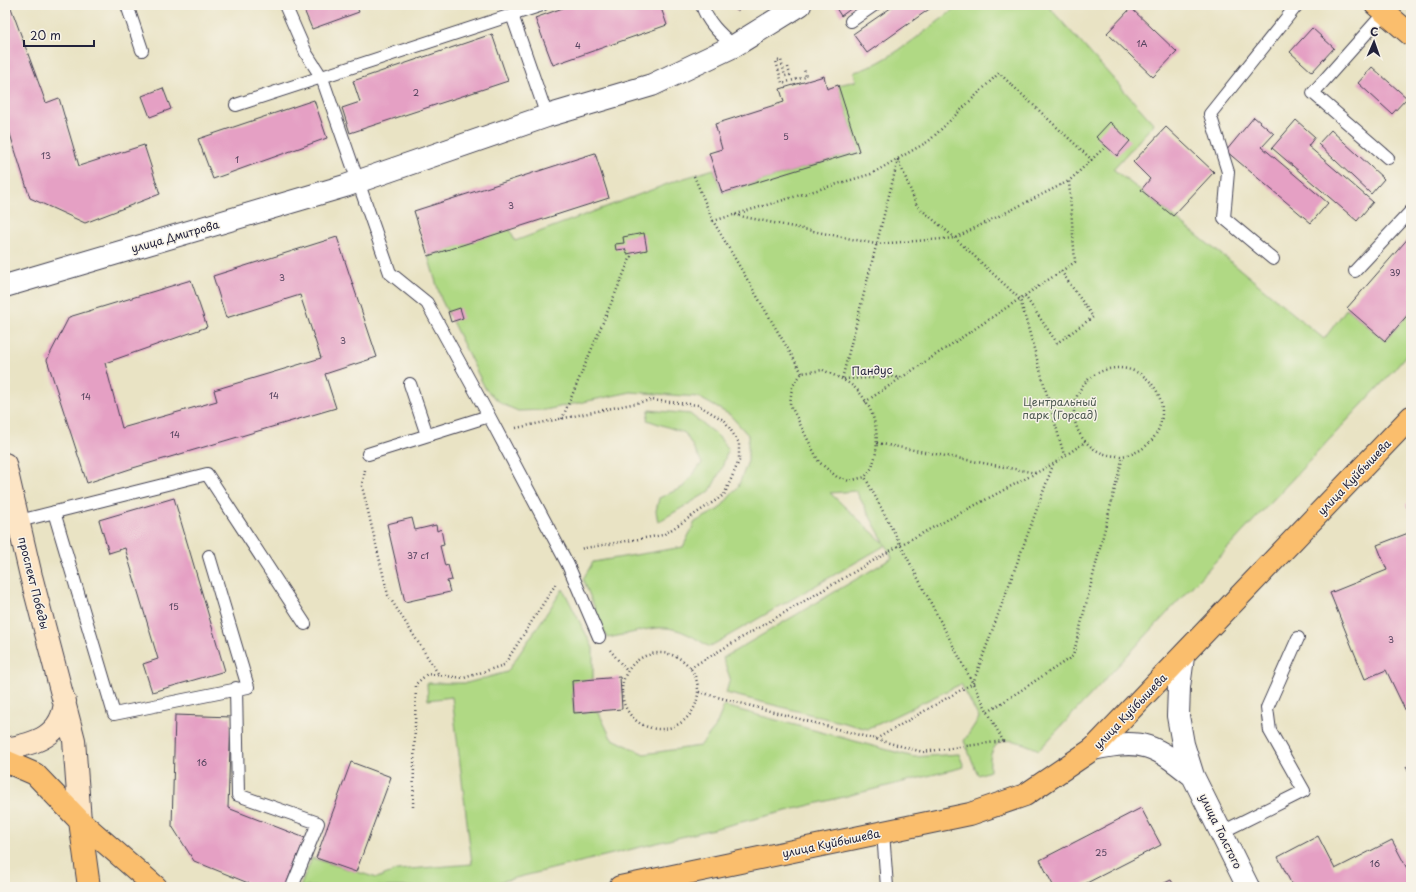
<svg xmlns="http://www.w3.org/2000/svg" width="1416" height="892" font-family="'Playpen Sans',sans-serif">
  <style>
    .green { fill: #b0d984; stroke: #697e60; fill-rule: evenodd }
    .building { fill: #e5a0c4 }
    .lines { fill: none; stroke-linecap: round; stroke-linejoin: round }
    .lane-casing { stroke: #403f50; stroke-width: 14 }
    .street-casing { stroke: #403f50; stroke-width: 24 }
    .secondary-casing { stroke: #403f50; stroke-width: 24 }
    .primary-casing { stroke: #403f50; stroke-width: 24 }
    .path { stroke: #403f50; stroke-width: 2.5; stroke-dasharray: 1 3; stroke-linecap: butt }
    .lane { stroke: #fff; stroke-width: 12 }
    .street { stroke: #fff; stroke-width: 22 }
    .secondary { stroke: #fde5c5; stroke-width: 22 }
    .primary { stroke: #fabe6d; stroke-width: 22 }
    .labels { text-anchor: middle; dominant-baseline: central; stroke-width: 3; stroke-linejoin: round; paint-order: stroke }
    .number-label { font-size: 9px; fill: #53425d }
    .street-label { font-size: 11px; fill: #22223b; stroke: #f7f3e8 }
    .park-label { font-size: 11px; fill: #4d5951; stroke: #f7f3e8 }
  </style>
  <rect width="100%" height="100%" fill="#f7f3e8"/>
  <filter id="ink" filterUnits="userSpaceOnUse"><feTurbulence type="fractalNoise" baseFrequency=".025" numOctaves="2"/><feDisplacementMap in="SourceGraphic" scale="8" xChannelSelector="R" yChannelSelector="G"/><feConvolveMatrix kernelMatrix="1 2 1 2 8 2 1 2 1" color-interpolation-filters="sRGB"/></filter>
  <filter id="wash" filterUnits="userSpaceOnUse"><feTurbulence type="fractalNoise" baseFrequency=".012" numOctaves="4" result="noise"/><feDisplacementMap in="SourceGraphic" scale="16" xChannelSelector="R" yChannelSelector="G"/><feGaussianBlur stdDeviation="0.9" result="paint"/><feColorMatrix in="noise" values="0 0 0 0 0 0 0 0 0 0 0 0 0 0 0 0 0 1.4 0 .05"/><feComposite in="paint" operator="in"/></filter>
  <g filter="url(#wash)">
    <rect width="100%" height="100%" fill="#e9e3c4"/>
    <path class="green" d="M960,5H1047L1154,124L1113,169L1236,266L1324,339L1347,308L1385,341L1411,311V349L1386,379L1039,750C1025,744 1000,731 992,752C989,758 990,765 990,771L978,775L964,741L979,718L961,684L868,729L726,693L730,678L723,658L892,558L886,545L709,647C665,616 654,630 607,638L583,579L593,562L683,547L695,522L719,509L738,487L748,461V435L730,415L698,397L631,392L545,410L518,411L502,404L486,390L441,299L428,256L510,229L515,241L678,180L714,169L722,193L859,151L838,85L856,81L854,72C886,65 931,26 960,5ZM856,491L885,544L830,493Z
      M649,410L690,414L719,437L728,449L722,468L710,491L658,522L656,511L659,498L683,487L702,463L685,433L647,420Z
      M563,589L593,648V680L572,681L574,713L598,711L611,738L644,754L700,746L715,728L724,706L914,757L959,754L964,767L479,887H300L312,858L377,878L397,870L472,864L452,697L428,700L427,683H467L507,672Z"/>
    <g id="blocks">
      <path class="building" d="M5,5H10L46,103L59,98L79,166L144,145L160,194L85,223L30,198L5,118Z
        M302,5H356L359,12L312,29Z
        M571,5H660L667,25L553,65L535,18Z
        M732,5H746L737,11Z
        M834,5H856L841,16Z
        M895,5H935L867,53L853,34Z
        M1131,8L1177,52L1153,77L1107,33Z
        M1312,28L1334,48L1312,72L1290,52Z
        M492,34L508,81L350,133L342,108L360,102L353,81Z
        M1372,67L1407,98L1392,114L1358,83Z
        M824,76L827,89L838,85L859,151L722,193L709,153L722,149L715,124L784,102L780,89Z
        M163,88L171,109L150,117L142,96Z
        M314,100L327,138L213,179L198,139Z
        M1254,117L1274,134L1262,147L1328,203L1311,223L1226,151Z
        M1296,120L1315,137L1308,146L1373,202L1357,221L1272,148Z
        M1110,122L1130,141L1117,156L1096,137Z
        M1166,127L1214,172L1173,216L1141,190L1150,179L1133,162Z
        M1331,130L1384,179L1371,194L1318,144Z
        M595,153L609,198L428,256L414,211Z
        M644,233L647,250L627,254L625,249L616,250L615,244L624,243L623,237Z
        M1411,235V311L1385,341L1347,308Z
        M337,237L377,357L325,374L336,408L133,468L87,483L47,360L69,317L191,280L207,327L105,363L122,428L217,401L214,390L321,358L300,295L226,318L213,276Z
        M460,308L463,318L451,322L448,312Z
        M174,498L225,671L152,692L143,664L158,659L125,548L109,553L99,520Z
        M1411,502V516L1406,504Z
        M412,518L415,530L436,525L437,531L441,529L444,545L440,546L445,566L448,565L452,580L447,581L450,592L405,602L387,524Z
        M1411,532V722L1386,670L1365,679L1330,593L1387,570L1377,545Z
        M620,677L622,709L574,713L572,681Z
        M175,715L231,717L228,808L305,838L285,887H258L194,861L172,826Z
        M351,762L391,777L356,872L316,858Z
        M1411,764V777L1406,767Z
        M1141,808L1161,845L1079,887H1054L1040,860Z
        M1318,836L1335,869L1392,840L1411,876V887H1293L1278,857Z
        M1171,880L1175,887H1156Z"/>
    </g>
  </g>
  <g filter="url(#ink)">
    <use href="#blocks" fill-opacity="0" stroke="#403f50" stroke-width="1"/>
    <g class="lines">
      <g class="lane-casing">
        <path id="lane" d="M127,5L142,50
          M285,5L306,53L322,78L390,273L427,303L489,416L568,565L599,637
          M702,5C707,22 720,34 734,46
          M1385,12L1313,93L1388,158
          M512,15L547,116
          M851,21L874,5
          M236,105L542,5
          M1273,259L1224,218L1228,172L1210,114L1297,5
          M1355,271L1411,211
          M410,384L427,435
          M368,454L489,416
          M54,512L114,714L248,687L209,556
          M19,521L207,474L305,624
          M236,688L238,795L318,823L292,887
          M883,832L887,887
          M1222,832L1304,791L1270,731L1267,708L1298,638"/>
      </g>
      <g class="street-casing">
        <path id="street" d="M5,286L345,186L547,116L652,85L734,46L800,5
          M1183,657L1179,687L1178,716L1183,744L1193,776L1248,887
          M1093,749C1143,738 1155,745 1193,776"/>
      </g>
      <g class="secondary-casing">
        <path id="secondary" d="M5,464L31,576L74,740L80,821
          M5,749C35,744 63,736 65,701"/>
      </g>
      <g class="primary-casing">
        <path id="primary" d="M1376,5L1411,35
          M5,761L35,774L80,821L156,887
          M80,821L89,887
          M620,887L970,814L1025,795L1093,749L1411,417"/>
      </g>
      <path class="path" d="M788,67L790,75L785,76L781,60L776,61L782,83L806,77L804,69
        M898,159L917,206L955,238L1020,299L1064,455
        M898,160L842,379L901,377
        M694,176L713,221L802,373
        M735,215L876,244L955,238L1069,181
        M713,221L871,174L929,141L999,73L1092,160
        M1025,296L1057,343L1093,317L1061,271
        M1074 412a44 44 0 1 1 88 0a44 44 0 1 1-88 0Z
        M823,370C835,376 851,382 860,393C876,412 881,441 873,464C872,469 868,473 865,477L849,481L837,477L819,462L790,404L792,387L802,373Z
        M865,402L1075,262L1069,181L1106,146
        M562,419L632,254
        M516,428L651,400L698,405L725,421L739,443V461L724,495L663,535L579,549
        M877,443L1036,473
        M365,470L362,486L388,595L439,675
        M610,650L627,671
        M622 691a38 38 0 1 1 76 0a38 38 0 1 1-76 0Z
        M690,668L900,545L1053,464L1085,442
        M699,692L923,752L1003,741L865,477
        M988,712L1073,656L1123,456
        M876,739L973,683L1053,465
        M413,807L416,684L427,674L464,678L504,665L557,582"/>
      <use href="#lane" class="lane"/>
      <use href="#street" class="street"/>
      <use href="#secondary" class="secondary"/>
      <use href="#primary" class="primary"/>
    </g>
  </g>
  <g class="labels">
    <g class="number-label">
      <text x="1142" y="43">1А</text>
      <text x="578" y="45">4</text>
      <text x="416" y="92">2</text>
      <text x="786" y="136">5</text>
      <text x="46" y="155">13</text>
      <text x="237" y="159">1</text>
      <text x="511" y="205">3</text>
      <text x="1395" y="272">39</text>
      <text x="282" y="277">3</text>
      <text x="343" y="340">3</text>
      <text x="274" y="395">14</text>
      <text x="86" y="396">14</text>
      <text x="175" y="434">14</text>
      <text x="418" y="555">37 с1</text>
      <text x="174" y="606">15</text>
      <text x="1391" y="639">3</text>
      <text x="202" y="762">16</text>
      <text x="1101" y="852">25</text>
      <text x="1375" y="863">16</text>
    </g>
    <g class="street-label">
      <text transform="translate(175 236) rotate(-16)">улица Дмитрова</text>
      <text transform="translate(872 370) rotate(-2)">Пандус</text>
      <text transform="translate(1354 477) rotate(-46)">улица Куйбышева</text>
      <text transform="translate(34 583) rotate(76)">проспект Победы</text>
      <text transform="translate(1130 711) rotate(-46)">улица Куйбышева</text>
      <text transform="translate(1221 831) rotate(64)">улица Толстого</text>
      <text transform="translate(831 843) rotate(-12)">улица Куйбышева</text>
    </g>
    <g class="park-label">
      <text x="1060" y="401">Центральный<tspan x="1060" dy="13">парк (Горсад)</tspan></text>
    </g>
  </g>
  <rect width="1416" height="892" fill="none" stroke="#f7f3e8" stroke-width="20"/>
  <g transform="translate(1374 42) rotate(2)" stroke="#f7f3e8" stroke-width="3" paint-order="stroke">
  <path d="M0-3L7 15L0 10L-7 15Z" fill="#22223b"/>
  <text y="-6" font-size="11" font-weight="bold" text-anchor="middle" fill="#22223b">С</text>
  </g>
  <path d="M24 40v6h70v-6" fill="none" stroke="#22223b" stroke-width="2"/>
  <text x="30" y="40" font-size="12" fill="#22223b" stroke="#f7f3e8" stroke-width="3" paint-order="stroke">20 m</text>
</svg>
